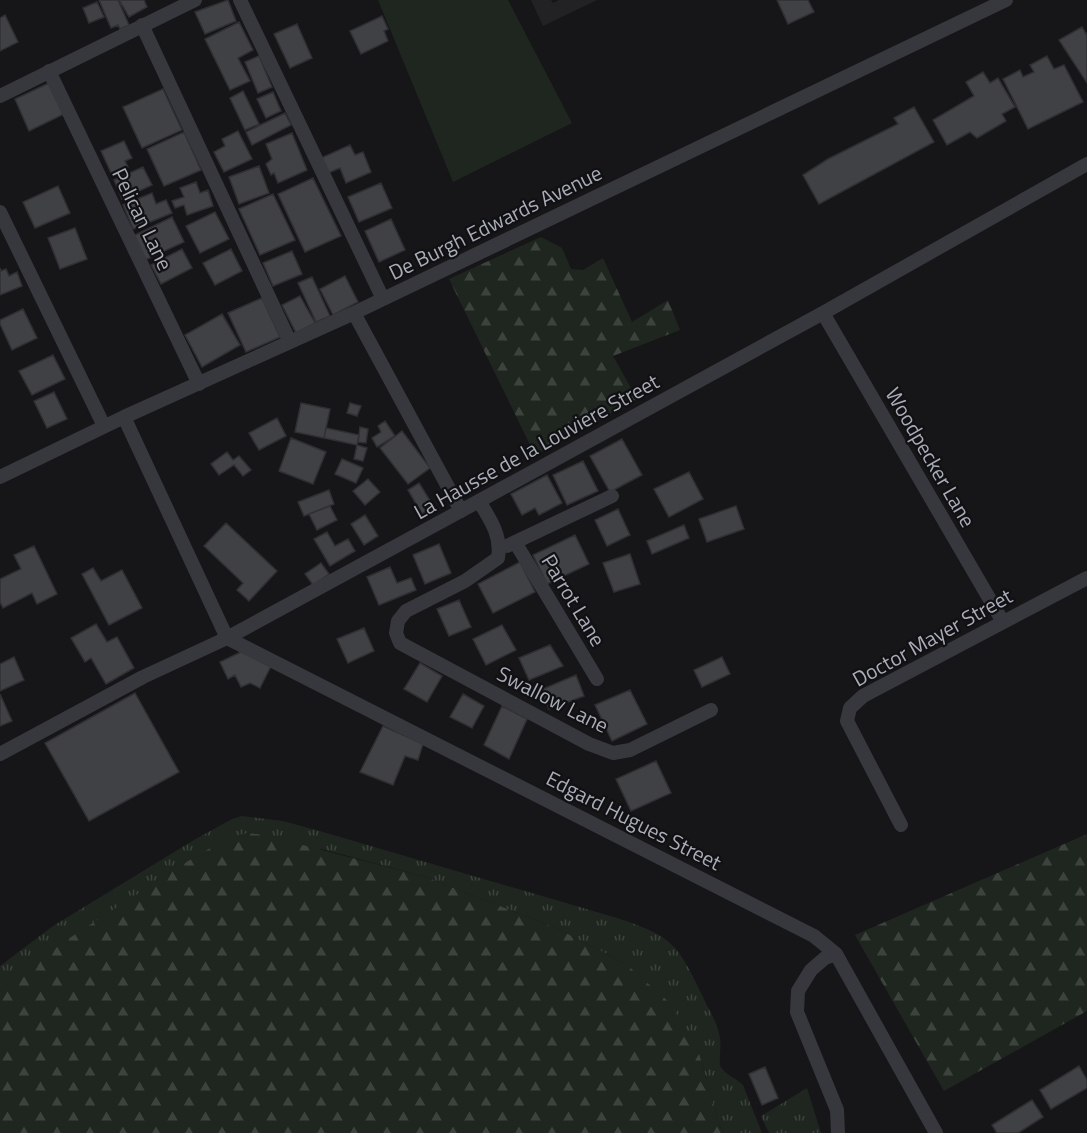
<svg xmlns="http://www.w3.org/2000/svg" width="1087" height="1133" font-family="'Titillium Web',sans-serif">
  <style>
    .built { fill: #222225 }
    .grass { fill: url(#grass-tufts) }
    .forest { fill: url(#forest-firs) }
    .garden { fill: #1e261f }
    .building { fill: #404145; stroke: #303034; stroke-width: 1.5 }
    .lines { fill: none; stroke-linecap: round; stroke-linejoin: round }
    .street { stroke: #37383d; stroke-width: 14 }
    .labels { text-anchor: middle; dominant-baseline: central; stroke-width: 4.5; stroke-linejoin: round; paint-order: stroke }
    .street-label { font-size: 21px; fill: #a8adb8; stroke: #111113 }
  </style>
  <defs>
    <pattern id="grass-tufts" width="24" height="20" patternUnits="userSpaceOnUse" patternTransform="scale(1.5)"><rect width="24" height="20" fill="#1e261f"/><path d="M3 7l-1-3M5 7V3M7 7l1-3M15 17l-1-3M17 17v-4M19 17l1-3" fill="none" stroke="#3c433d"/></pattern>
    <pattern id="forest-firs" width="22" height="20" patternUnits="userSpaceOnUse" patternTransform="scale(1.5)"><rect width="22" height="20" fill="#1e261f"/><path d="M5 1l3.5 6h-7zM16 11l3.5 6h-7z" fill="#3c433d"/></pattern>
  </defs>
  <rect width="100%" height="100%" fill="#161618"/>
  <path class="built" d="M531,0H551L553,3L559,0H597L543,26Z"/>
  <path class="grass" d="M242,816L283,821L323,832L617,918C672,936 678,944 702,995C707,1007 716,1020 719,1033C722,1043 719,1055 720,1066C724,1074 736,1078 743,1085L762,1133H722L698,1050L626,964L556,928L426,877L322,849L12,983L0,990V966L53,926L194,840L232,819Z
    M807,1088L821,1133H769L761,1116Z"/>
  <path class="forest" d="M541,237L562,248L571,269L583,270L603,258L632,322L668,300L680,330L613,356L637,399L535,455L449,279Z
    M247,833L264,835L426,877L556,928L626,964L670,1003L698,1050L722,1133H0V990L68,939L199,854L234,836Z
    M1087,834V1011L944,1091L855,935Z"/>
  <path class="garden" d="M378,0H508L572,123L453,182Z"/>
  <path class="building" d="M99,0H118L129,25L120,29L118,25L111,28Z
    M119,0H144L147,7L129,17Z
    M228,0L236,21L205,34L195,12Z
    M777,0H808L814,12L788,24Z
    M97,2L104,17L89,23L83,8Z
    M5,15L18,42L0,51V18Z
    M382,16L388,29L384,31L388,41L361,54L350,31Z
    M239,22L253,50L238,58L250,81L230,90L205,39Z
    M297,24L312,58L290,68L274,34Z
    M1082,27L1086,34L1087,33V83L1059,40Z
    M259,56L272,87L258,93L245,62Z
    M1047,56L1054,69L1064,65L1083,102L1028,129L1003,79L1020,70L1023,77L1034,72L1030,65Z
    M983,72L990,83L998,78L1015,107L1002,114L1006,121L977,138L970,132L947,145L933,120L974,96L966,82Z
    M49,83L64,114L29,131L15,99Z
    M163,89L182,130L142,148L123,107Z
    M243,91L259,124L245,130L230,98Z
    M273,92L281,111L266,118L257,99Z
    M914,107L934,142L819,204L803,175L828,159L898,124L894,118Z
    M285,113L291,125L252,145L246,132Z
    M238,131L252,159L224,172L214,152L225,146L222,139Z
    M184,132L201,170L164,186L147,149Z
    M292,133L307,170L278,183L274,173L271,175L266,164L272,159L266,144Z
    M124,141L132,158L125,161L128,167L112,175L101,151Z
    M350,145L355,155L363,152L371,172L346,183L340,168L328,173L321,158Z
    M259,166L269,193L239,204L229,177Z
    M143,167L152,185L122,199L114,180Z
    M313,178L341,236L305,252L278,194Z
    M196,182L200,193L208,190L213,206L187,215L184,205L175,208L172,201L184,197L180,188Z
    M381,183L392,208L359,222L348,197Z
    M58,186L70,213L35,228L23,202Z
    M152,193L156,204L166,200L172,213L133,229L123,205Z
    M273,194L295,240L260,255L239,209Z
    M215,212L229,239L200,253L186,226Z
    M172,217L184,242L145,260L133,236Z
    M391,219L405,250L379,262L365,231Z
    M75,228L87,259L60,269L48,238Z
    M182,249L192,268L161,284L151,265Z
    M231,249L242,271L215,285L203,263Z
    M292,251L302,274L273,286L263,263Z
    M0,268L1,271L6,269L9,276L17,272L22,286L0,295Z
    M345,276L358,302L333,315L320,289Z
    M312,277L330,316L316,322L298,283Z
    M300,296L315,323L296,333L282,305Z
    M262,298L280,337L246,352L228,313Z
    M23,309L37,338L12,350L0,324V320Z
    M222,314L240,345L202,367L185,335Z
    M53,355L65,379L32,395L19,371Z
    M54,392L67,419L47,428L34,401Z
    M301,403L330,409L324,438L295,432Z
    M350,403L361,406L357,416L347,413Z
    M277,418L286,436L259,450L249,433Z
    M385,421L395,436L377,447L372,438L381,432L378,426Z
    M360,427L368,429L366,443L358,442Z
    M326,428L359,435L357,445L324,438Z
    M402,431L430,468L408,484L380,448Z
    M291,438L326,452L313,484L279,471Z
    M622,439L642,475L610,492L590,456Z
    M357,445L367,448L363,461L354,459Z
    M227,452L233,460L239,456L251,470L243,476L234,465L219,475L211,464Z
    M342,459L363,468L356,483L335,474Z
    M583,461L598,491L567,505L553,475Z
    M689,472L703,499L669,517L654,489Z
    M547,475L562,503L539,515L535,508L522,515L511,494Z
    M368,479L380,492L365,505L353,491Z
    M419,483L434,507L422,514L408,490Z
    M329,490L334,504L304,516L298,502Z
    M330,506L337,520L317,530L309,514Z
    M736,506L744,529L707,542L699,519Z
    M618,509L630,535L607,546L595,520Z
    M365,515L378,536L364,545L351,524Z
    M226,523L277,571L249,601L237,590L243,583L204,546Z
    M684,525L689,538L652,554L647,541Z
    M327,532L335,546L348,539L355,551L330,566L314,539Z
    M575,535L589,564L547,584L533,555Z
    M439,544L451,573L425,584L413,555Z
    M34,546L57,594L37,604L32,593L3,608L0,602V579L21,569L14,555Z
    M630,554L640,584L614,592L603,563Z
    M520,562L535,592L493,613L478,584Z
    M321,563L329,574L313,585L305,574Z
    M390,567L397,583L411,578L416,590L379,605L367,577Z
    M93,568L101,581L122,570L142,608L109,625L82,574Z
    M459,600L471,627L449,636L437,609Z
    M96,624L107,642L117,637L134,668L106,684L91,658L85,662L71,638Z
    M502,625L516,650L486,665L473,639Z
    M364,628L374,651L348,663L337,639Z
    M550,645L563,666L529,680L519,658Z
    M245,650L272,664L260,688L250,683L241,687L235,675L228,679L220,662Z
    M14,657L24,680L0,691V664Z
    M722,657L730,674L702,687L694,670Z
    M420,663L442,676L427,702L404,689Z
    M576,675L584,696L549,709L541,690Z
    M630,690L647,724L612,741L595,705Z
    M135,693L179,772L89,821L45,743Z
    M0,694L12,721L0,726Z
    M463,694L484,706L472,728L450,717Z
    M502,706L527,719L509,759L484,745Z
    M383,726L423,744L418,760L405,756L393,785L360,772Z
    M656,761L671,793L631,811L616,779Z
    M1079,1066L1087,1080V1088L1051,1109L1040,1090Z
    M765,1067L778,1098L762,1105L749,1074Z
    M1032,1100L1043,1117L1018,1133H997L992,1125Z"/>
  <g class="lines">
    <path class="street" d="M240,0L383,299
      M142,25L290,342
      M49,71L199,384
      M0,96L195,0
      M0,212L104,426
      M354,313L461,511
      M823,313L1003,622
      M124,417L227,638L814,936L836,954L936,1133
      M0,477L124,417L354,313L1006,0
      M479,501C490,519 502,536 498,558L465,581L406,611L398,621L396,633L400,643L589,744L613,753L630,750L711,710
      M515,542L597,679
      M507,546L612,496
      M0,754L143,677L227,638L479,501L823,313L1087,164
      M901,825L847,721L850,708L863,696L1087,578
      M836,954L825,958L811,970L798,991L797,1012L837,1110L838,1133"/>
  </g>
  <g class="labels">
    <g class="street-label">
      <text transform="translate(143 219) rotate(64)">Pelican Lane</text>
      <text transform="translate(495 222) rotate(-26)">De Burgh Edwards Avenue</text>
      <text transform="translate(536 446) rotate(-29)">La Hausse de la Louviere Street</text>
      <text transform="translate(931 457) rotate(60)">Woodpecker Lane</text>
      <text transform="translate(574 600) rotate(59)">Parrot Lane</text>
      <text transform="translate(932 637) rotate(-29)">Doctor Mayer Street</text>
      <text transform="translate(553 699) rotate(27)">Swallow Lane</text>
      <text transform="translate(634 820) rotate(27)">Edgard Hugues Street</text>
    </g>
  </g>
</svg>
